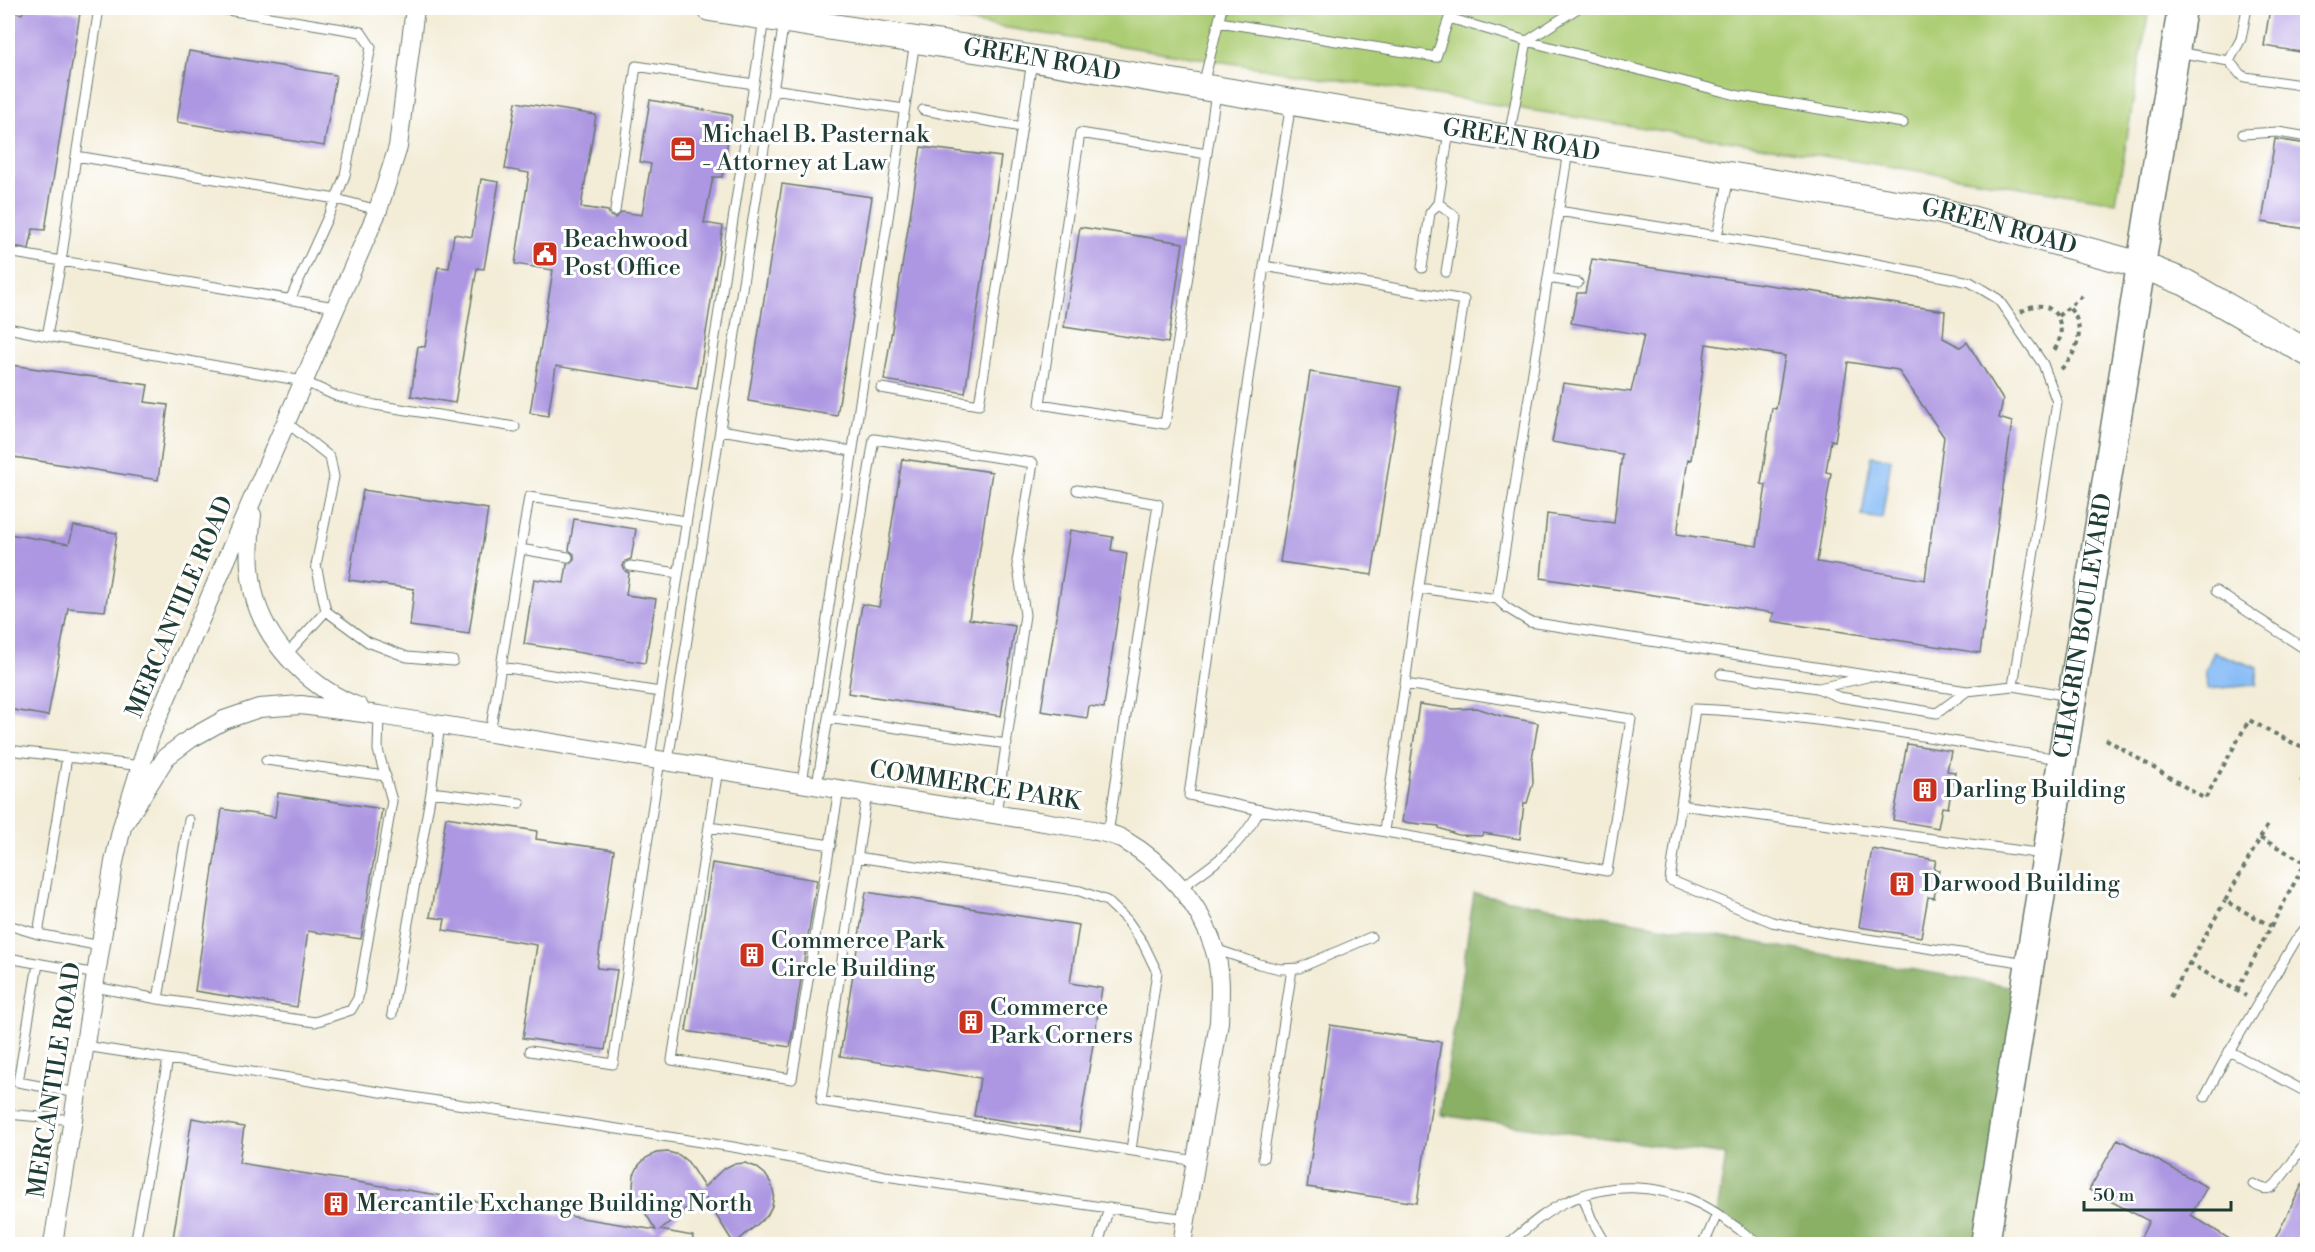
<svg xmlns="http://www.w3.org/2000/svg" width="2315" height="1252" font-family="'Libre Bodoni',serif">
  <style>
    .green { fill: #adcd75; stroke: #668554; stroke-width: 1.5 }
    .forest { fill: #8ab066; stroke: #54764d; stroke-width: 1.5 }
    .water { fill: #87bcf6; stroke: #537c95; stroke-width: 1.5 }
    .building { fill: #ad97e2; fill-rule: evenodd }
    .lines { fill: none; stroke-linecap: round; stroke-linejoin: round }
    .lane-casing { stroke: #697a6d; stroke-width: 11 }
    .street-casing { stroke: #697a6d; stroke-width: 20 }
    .secondary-casing { stroke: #697a6d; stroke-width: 28 }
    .primary-casing { stroke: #697a6d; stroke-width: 31 }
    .path { stroke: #697a6d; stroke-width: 4; stroke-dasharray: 4.5 4.5; stroke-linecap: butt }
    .lane { stroke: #fff; stroke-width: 9 }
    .street { stroke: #fff; stroke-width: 18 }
    .secondary { stroke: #fff; stroke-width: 26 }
    .primary { stroke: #fff; stroke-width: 28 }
    .labels { text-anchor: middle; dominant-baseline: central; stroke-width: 6; stroke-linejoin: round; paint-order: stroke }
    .street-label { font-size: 24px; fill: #1f3d34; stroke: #fff }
    .poi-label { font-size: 24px; fill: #1f3d34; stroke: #fff; text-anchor: start }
  </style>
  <rect width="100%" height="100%" fill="#fff"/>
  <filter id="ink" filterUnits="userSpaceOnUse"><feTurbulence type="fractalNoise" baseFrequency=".0167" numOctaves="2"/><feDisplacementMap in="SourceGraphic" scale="12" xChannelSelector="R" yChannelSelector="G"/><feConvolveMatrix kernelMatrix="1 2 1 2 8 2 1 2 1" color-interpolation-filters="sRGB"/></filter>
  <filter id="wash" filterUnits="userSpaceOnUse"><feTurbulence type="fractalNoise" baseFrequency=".008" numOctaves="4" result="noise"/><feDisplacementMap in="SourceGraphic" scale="24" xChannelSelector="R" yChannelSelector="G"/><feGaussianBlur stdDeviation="1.35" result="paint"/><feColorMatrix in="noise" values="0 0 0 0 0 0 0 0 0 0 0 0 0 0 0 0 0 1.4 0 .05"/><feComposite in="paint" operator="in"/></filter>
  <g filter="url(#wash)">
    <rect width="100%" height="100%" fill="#f3ecd7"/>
    <path class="green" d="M880,8H2149L2116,202Z"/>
    <path class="forest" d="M1474,894L2026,989L1985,1244H1759L1717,1214L1726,1155L1441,1115Z"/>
    <path class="water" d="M1871,456L1891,459L1882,519L1862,516Z
      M2214,652L2258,668L2256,685L2208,689L2205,671Z"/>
    <g id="blocks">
      <path class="building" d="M24,8H40L80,13L45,230L33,229L29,249L8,245V11L22,14Z
        M2270,8H2307V53L2264,46Z
        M189,51L336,75L324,146L177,122Z
        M650,100L732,115L722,177H713L704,223L723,226L697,389L556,366L548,416L530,413L553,270L515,264L529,173L505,169L516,102L596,115L581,207L608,211L610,216L615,218L622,212L642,215L651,164L640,162Z
        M2275,139L2307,144V229L2262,222Z
        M921,147L1001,157L965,393L884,380Z
        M481,179L499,182L484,269L477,268L455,403L411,396L418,346L425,347L438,267L449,268L454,234L472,237Z
        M782,184L872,197L837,416L748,401Z
        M1080,227L1183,243L1168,343L1064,327Z
        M1592,259L1945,311L1943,338L1960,347L1967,342L2003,400L1999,418L2012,422L1980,653L1771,621L1774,613L1541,578L1547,514L1614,523L1622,454L1552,442L1563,383L1631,392L1644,335L1571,323L1577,293H1585ZM1706,344L1785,356L1776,409L1772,408L1761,484L1766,485L1757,546L1677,534L1688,459L1691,460ZM1848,362L1898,370L1944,437L1925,580L1817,562L1831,473L1826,472L1831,440L1835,441Z
        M11,365L148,385L145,402L168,405L158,480L8,456V389Z
        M1310,372L1401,387L1372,575L1280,562Z
        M902,459L992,472L969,619L1015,626L1001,716L848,693L862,604L879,607Z
        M363,490L488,509L469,634L410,626L414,589L349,580Z
        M574,519L636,529L631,559L625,561L623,566L625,571L629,573L626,595L656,599L645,663L524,644L534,579L564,583L567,564L571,563L574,559V554L569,550Z
        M74,526L117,533L105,611L68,608L48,716L8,709V534L69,544Z
        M1070,530L1113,537L1111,550L1127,553L1104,708L1089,706L1087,718L1041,711Z
        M1419,704L1454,709L1477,708L1501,716L1538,723L1532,759L1533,783L1527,803H1524L1520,839L1483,833L1482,836L1458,835L1439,828V826L1402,822Z
        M1907,744L1951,751L1947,771L1955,772L1948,808L1942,807L1938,828L1893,820Z
        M278,793L382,809L361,939L308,931L297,1007L195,991L222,809L275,817Z
        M446,817L537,831L536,839L614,850L597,968L617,970L605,1050L523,1038L537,945L443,930L445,919L430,917Z
        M1872,849L1936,860L1934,869L1939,870L1934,898L1928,897L1921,937L1859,927Z
        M712,863L817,880L790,1047L686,1031Z
        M866,892L1079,925L1070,983L1102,988L1079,1132L974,1116L980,1078L840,1056Z
        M1330,1025L1441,1042L1417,1203L1307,1187Z
        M192,1118L244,1127L239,1163L656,1230L635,1197L633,1186L634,1175L639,1165L646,1158L656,1153L668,1152L679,1155L688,1162L704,1187L723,1169L733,1164L745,1163L756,1167L765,1174L771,1183L774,1194L772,1206L767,1216L734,1244L703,1194L660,1230L693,1236L692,1245H172Z
        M2118,1139L2207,1187L2191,1215L2239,1245H2137L2149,1221L2089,1190Z
        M2307,1175V1245H2272Z"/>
    </g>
  </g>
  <g filter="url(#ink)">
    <use href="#blocks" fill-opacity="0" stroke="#697a6d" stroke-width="1.5"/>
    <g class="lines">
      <g class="lane-casing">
        <path id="lane" d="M99,8L76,156L336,199L290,300
          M215,8L361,32L371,47L345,175L336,199L378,210
          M1450,8L1449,18L1527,41L1740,96L1903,123
          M1219,22L1436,57L1449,18
          M2177,52L2229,61L2240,74L2245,77L2308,86
          M2229,61L2241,39L2247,8
          M1203,85L1222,8
          M773,89L904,109
          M923,110L1022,127
          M2243,134L2278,132L2308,137
          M1509,136L1527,41L1578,8
          M1568,151L1497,599L1507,608L1530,622L1967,691L2013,686L2069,696
          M1207,154L1080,133L1040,404L1165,424L1211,127L1216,92
          M76,156L61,262L47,336L303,381L336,396L375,405L515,427
          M1729,177L1717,236L1846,258L1970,282L1998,299L2043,364L2057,402L2013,686
          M1438,203L1455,216L1446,272
          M615,211L636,66L754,84
          M1558,211L1717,236
          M8,252L335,307
          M1422,268L1430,213L1438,203L1449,131
          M1548,278L1578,283
          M8,328L47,336
          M881,388L979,405L1032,61
          M286,422L330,457L334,477L316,565L326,611L287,654
          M720,430L852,451
          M1077,490L1158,504L1108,834
          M520,549L568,557
          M630,566L678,573
          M1419,588L1497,599
          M2216,591L2308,651
          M326,611L368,642L407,657L453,661
          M501,667L660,692
          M1721,674L1817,688L1839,697L1937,713L1967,691
          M1819,688L1867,677
          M828,718L1007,744
          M490,733L529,497L686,521
          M8,750L67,757
          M650,758L764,19
          M266,760L386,776
          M668,761L784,21
          M718,769L672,1060L792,1079L839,789
          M802,783L915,41
          M817,785L874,439L1033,463L1017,561L1025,615L996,814
          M431,792L520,803
          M867,793L821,1101L1196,1161
          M1681,805L2044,854
          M1260,810L1189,795L1264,266
          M189,820L158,999L315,1022L351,1010L358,998L392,801L378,750L379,715
          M709,827L831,845
          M1384,831L1405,684
          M857,857L1080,891L1107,901L1127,920L1143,943L1157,972L1131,1150
          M1180,888C1215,864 1240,847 1260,810L1607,871L1631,719L1405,684L1414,618L1464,300L1264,266L1291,104
          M8,925L38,934
          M101,946L38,934L67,757L142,766
          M1215,949L1259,964L1280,969L1299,968L1371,937
          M8,958L97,974
          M2027,963L1827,933L1772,922L1670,880L1695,709C1817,714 1938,740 2059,759
          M38,964L18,1082L77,1093
          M95,987L158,999
          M392,1014L431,792L440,724
          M85,1046L733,1147L885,1176L1186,1219
          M530,1051L613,1064L660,760
          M2229,1051L2308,1093
          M2205,1097L2226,1057L2296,940L2308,925
          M8,1114L73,1120
          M1263,1158L1292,969
          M2253,1184C2259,1187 2265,1191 2272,1187C2278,1184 2303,1147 2308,1139
          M1583,1196L1591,1218L1606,1244
          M135,1244L168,1059
          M1098,1244L1109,1208
          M1508,1244C1526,1229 1545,1211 1568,1201C1608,1182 1658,1184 1698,1203C1720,1213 1739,1230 1759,1244
          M1701,1244L1707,1237L1717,1214"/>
      </g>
      <g class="street-casing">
        <path id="street" d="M252,515C248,544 248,574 256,602C271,649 314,690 359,707
          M122,827L166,757L190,739L224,720L259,708L301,705L379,715L1093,830C1103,833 1115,834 1124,840C1164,863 1200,903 1214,948C1222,972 1220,997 1219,1022L1182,1244
          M53,1244L114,862L122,827L151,733L378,210L398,147L415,8"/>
      </g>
      <g class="secondary-casing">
        <g id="secondary">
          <path id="s1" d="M710,8L987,51L1937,210L2141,265L2186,283L2308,353"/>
        </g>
      </g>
      <g class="primary-casing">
        <g id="primary">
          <path id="s2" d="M1985,1244L2182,8"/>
        </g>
      </g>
      <path class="path" d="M2021,312C2051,291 2074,327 2052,353
        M2058,316L2085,294
        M2061,369C2078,353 2087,326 2069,308
        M2106,739L2205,799L2249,720L2308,751
        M2301,782L2308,771
        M2267,826L2225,901L2271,926
        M2260,838L2307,863
        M2189,963L2246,996
        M2237,990L2305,863
        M2170,997L2225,901"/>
      <use href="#lane" class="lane"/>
      <use href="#street" class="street"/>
      <use href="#secondary" class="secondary"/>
      <use href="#primary" class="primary"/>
    </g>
  </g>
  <defs>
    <g id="office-square" transform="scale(1.35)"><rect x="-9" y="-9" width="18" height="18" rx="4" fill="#c8321e" stroke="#fff"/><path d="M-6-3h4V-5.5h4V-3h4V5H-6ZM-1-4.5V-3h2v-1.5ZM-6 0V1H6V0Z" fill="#fff"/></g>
    <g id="civic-square" transform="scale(1.35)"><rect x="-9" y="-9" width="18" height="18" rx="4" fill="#c8321e" stroke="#fff"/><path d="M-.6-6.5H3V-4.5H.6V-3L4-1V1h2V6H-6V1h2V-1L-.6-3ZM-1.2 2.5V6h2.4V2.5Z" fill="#fff"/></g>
    <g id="building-square" transform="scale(1.35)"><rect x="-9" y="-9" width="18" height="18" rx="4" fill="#c8321e" stroke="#fff"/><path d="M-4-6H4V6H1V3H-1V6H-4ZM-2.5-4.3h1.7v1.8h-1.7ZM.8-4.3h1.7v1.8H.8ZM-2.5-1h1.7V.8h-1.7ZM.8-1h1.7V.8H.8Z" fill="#fff"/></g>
  </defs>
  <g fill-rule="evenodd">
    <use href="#office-square" x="683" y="149"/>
    <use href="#civic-square" x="545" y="254"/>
    <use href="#building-square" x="1925" y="790"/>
    <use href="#building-square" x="1902" y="884"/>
    <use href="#building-square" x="752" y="955"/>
    <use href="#building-square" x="971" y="1022"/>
    <use href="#building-square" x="336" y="1204"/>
  </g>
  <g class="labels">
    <g class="street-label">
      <text stroke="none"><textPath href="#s1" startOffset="336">GREEN ROAD</textPath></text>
      <text stroke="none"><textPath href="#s1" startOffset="822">GREEN ROAD</textPath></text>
      <text stroke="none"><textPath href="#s1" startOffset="1308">GREEN ROAD</textPath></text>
      <text transform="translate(180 607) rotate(-67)">MERCANTILE ROAD</text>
      <text stroke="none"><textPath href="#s2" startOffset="626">CHAGRIN BOULEVARD</textPath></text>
      <text transform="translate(975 786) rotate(9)">COMMERCE PARK</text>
      <text transform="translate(55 1080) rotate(-81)">MERCANTILE ROAD</text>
    </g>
    <g class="poi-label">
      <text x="702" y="135">Michael B. Pasternak<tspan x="702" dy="28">- Attorney at Law</tspan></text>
      <text x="564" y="240">Beachwood<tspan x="564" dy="28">Post Office</tspan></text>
      <text x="1944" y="790">Darling Building</text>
      <text x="1922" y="884">Darwood Building</text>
      <text x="771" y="941">Commerce Park<tspan x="771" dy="28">Circle Building</tspan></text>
      <text x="990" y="1008">Commerce<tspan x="990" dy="28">Park Corners</tspan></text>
      <text x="356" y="1204">Mercantile Exchange Building North</text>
    </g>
  </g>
  <rect width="2315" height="1252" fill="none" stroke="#fff" stroke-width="30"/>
  <path d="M2084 1201v9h147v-9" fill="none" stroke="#1f3d34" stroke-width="3"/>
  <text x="2093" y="1201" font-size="18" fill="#1f3d34" stroke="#ffffff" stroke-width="4.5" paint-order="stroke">50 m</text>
</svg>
